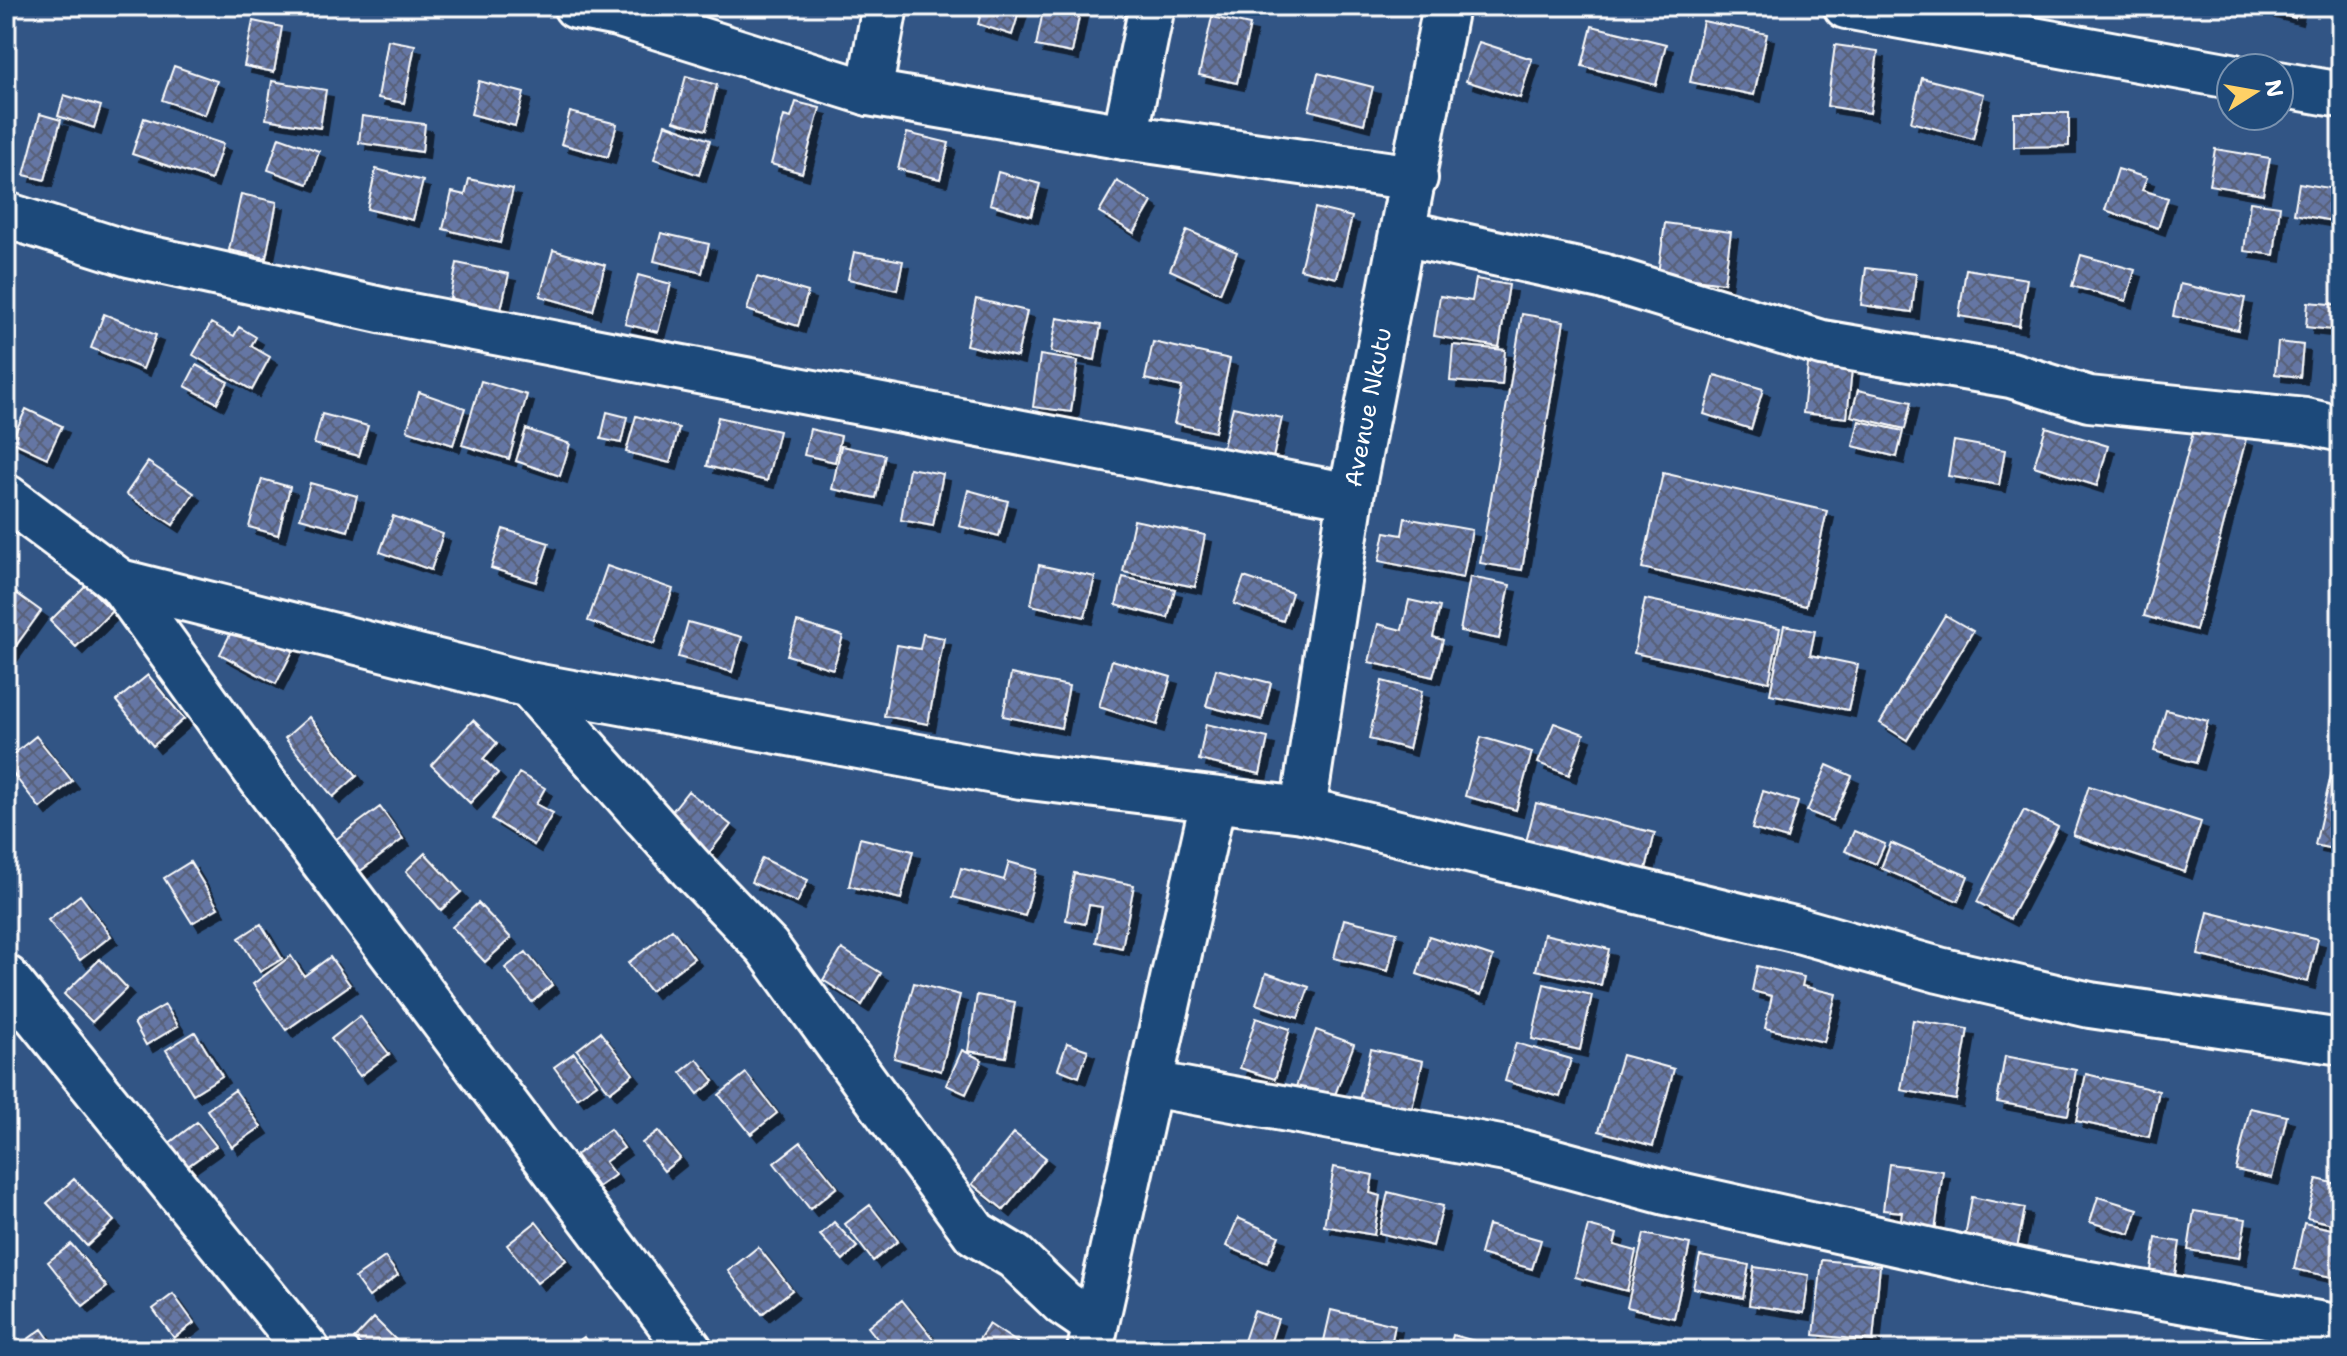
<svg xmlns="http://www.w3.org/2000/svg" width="2347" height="1356" font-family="'Shantell Sans',sans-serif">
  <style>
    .building { fill: url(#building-cross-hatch); stroke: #fff; stroke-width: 2; filter: url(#shadow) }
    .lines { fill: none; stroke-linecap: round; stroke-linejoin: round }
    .minor-casing { stroke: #fff; stroke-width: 50 }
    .minor { stroke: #1f4a7a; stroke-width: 44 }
    .labels { text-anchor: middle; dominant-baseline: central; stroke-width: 6; stroke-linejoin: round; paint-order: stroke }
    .street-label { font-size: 24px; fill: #fff; stroke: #1f4a7a }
  </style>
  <defs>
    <pattern id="building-cross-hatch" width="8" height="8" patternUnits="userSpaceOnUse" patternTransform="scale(2)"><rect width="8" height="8" fill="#6576a4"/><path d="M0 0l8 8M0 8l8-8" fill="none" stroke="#586178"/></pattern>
    <filter id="shadow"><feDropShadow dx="7" dy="7" stdDeviation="0" flood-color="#0009"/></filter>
  </defs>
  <rect width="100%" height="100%" fill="#325585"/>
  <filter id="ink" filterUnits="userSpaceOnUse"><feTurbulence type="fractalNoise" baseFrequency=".0125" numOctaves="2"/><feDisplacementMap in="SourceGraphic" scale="16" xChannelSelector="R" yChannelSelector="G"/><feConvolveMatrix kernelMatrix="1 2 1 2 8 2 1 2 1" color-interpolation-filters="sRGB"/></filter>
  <g filter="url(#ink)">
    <path class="building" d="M983,6H1021L1012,35L978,24Z
      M1044,6H1081L1072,53L1036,46Z
      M2250,6H2298L2295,18Z
      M1212,17L1250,25L1237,83L1199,75Z
      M253,21L282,27L274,72L244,66Z
      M1703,21L1767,34L1754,95L1690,82Z
      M1592,26L1666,44L1656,85L1582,66Z
      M388,40L415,45L404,103L378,98Z
      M1479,42L1532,59L1520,98L1466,81Z
      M1835,45L1878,51L1870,113L1827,106Z
      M174,66L217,81L205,115L162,100Z
      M1318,73L1373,87L1364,124L1309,110Z
      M686,76L717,85L706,130L674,121Z
      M1922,78L1984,94L1973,139L1911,122Z
      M272,81L326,90L320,128L266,119Z
      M479,81L524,93L515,126L471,114Z
      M64,95L101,106L94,128L58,116Z
      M796,102L820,108L802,173L771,164L784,116L791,118Z
      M570,112L617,124L608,157L561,144Z
      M2014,113H2069V146L2014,147Z
      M40,114L61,120L45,180L24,175Z
      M362,116L425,124L422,152L359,143Z
      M144,118L223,144L211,180L132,154Z
      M665,124L710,140L699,175L654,159Z
      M907,133L949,143L940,179L898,169Z
      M279,137L319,151L308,184L268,170Z
      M2215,149L2270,158L2263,194L2209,185Z
      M376,169L423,181L413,220L367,209Z
      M2118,169L2147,178L2142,190L2168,198L2158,228L2105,210Z
      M998,172L1040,184L1031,216L990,204Z
      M469,179L513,189L500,243L443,229L452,192L465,195Z
      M1117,181L1152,202L1134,233L1099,212Z
      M2299,183L2341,190L2338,222L2294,214Z
      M241,194L277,202L266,258L229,250Z
      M2250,202L2280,206L2274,255L2244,251Z
      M1315,208L1352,217L1337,278L1300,269Z
      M1665,223L1731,232L1724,283L1658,274Z
      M1187,230L1237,252L1220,293L1170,270Z
      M661,233L709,244L702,273L654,261Z
      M553,250L605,265L593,311L540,296Z
      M854,252L903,261L897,290L848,279Z
      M2081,255L2135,270L2126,301L2072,286Z
      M457,263L509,274L501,310L450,298Z
      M1866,268L1916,274L1912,312L1861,305Z
      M1966,269L2027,279L2019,326L1959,316Z
      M638,275L671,284L658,332L625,324Z
      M757,277L808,292L798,326L747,310Z
      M1476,279L1509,285L1499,347L1434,336L1440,296L1472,301Z
      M2180,284L2245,298L2238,330L2173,316Z
      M976,299L1027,311L1017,357L966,345Z
      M2308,302L2341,305V331L2306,327Z
      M104,314L156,335L143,369L91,348Z
      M1522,314L1564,321L1522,570L1480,563Z
      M1057,318L1101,325L1095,360L1051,352Z
      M211,323L234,336L239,327L256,337L251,346L270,357L252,390L193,355Z
      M1153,342L1230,359L1215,432L1174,423L1182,387L1145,379Z
      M2278,342L2303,345L2300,377L2275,374Z
      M1453,345L1505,350L1502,385L1450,381Z
      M1040,355L1078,361L1071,412L1033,407Z
      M1809,355L1853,359L1847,418L1803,413Z
      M196,365L228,382L217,403L185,386Z
      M1715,375L1763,389L1751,429L1704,414Z
      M481,381L527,395L509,459L462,445Z
      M1858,390L1911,402L1905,429L1851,416Z
      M419,392L465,408L453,445L407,430Z
      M1233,407L1282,418L1272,462L1222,451Z
      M26,409L62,426L47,458L11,441Z
      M607,412L627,417L621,443L601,439Z
      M322,414L368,426L359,456L314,444Z
      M636,416L679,428L670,463L626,452Z
      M718,417L779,431L767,481L707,466Z
      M1859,421L1903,431L1897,457L1853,446Z
      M2195,425L2246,439L2196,630L2144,616Z
      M2046,427L2108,446L2097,486L2034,466Z
      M526,429L570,444L560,476L516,461Z
      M810,429L841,436L835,462L804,455Z
      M1954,441L2005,450L1999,485L1948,476Z
      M841,446L885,455L876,498L832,489Z
      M148,462L194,493L173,525L126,494Z
      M909,468L943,474L933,526L901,520Z
      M1663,473L1827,511L1806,606L1642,568Z
      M262,479L290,487L278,535L249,527Z
      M310,483L357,496L348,531L300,518Z
      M968,490L1008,501L999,536L959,526Z
      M393,516L443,534L431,570L380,552Z
      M1405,518L1472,530L1463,578L1379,561L1385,532L1402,535Z
      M1134,520L1205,535L1195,587L1123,572Z
      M503,529L549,543L536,582L491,568Z
      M1039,565L1095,577L1085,617L1031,605Z
      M607,566L673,589L654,644L588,621Z
      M1123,577L1175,589L1168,618L1116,605Z
      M1244,577L1292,593L1283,621L1234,604Z
      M1470,577L1510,585L1499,639L1460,631Z
      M86,585L112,611L76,647L50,621Z
      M16,593L41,611L10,654L6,651V606Z
      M1645,599L1780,628L1769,682L1634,653Z
      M1409,600L1440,607L1433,637L1443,640L1433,677L1369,662L1378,624L1402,630Z
      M240,615L296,645L276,684L220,654Z
      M1945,615L1973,631L1907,740L1880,723Z
      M688,622L742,637L732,672L678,657Z
      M797,622L843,636L833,669L787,655Z
      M1784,625L1815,631L1810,655L1858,665L1848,710L1770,694Z
      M923,634L944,638L928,724L884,716L897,645L920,649Z
      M1112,660L1171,677L1157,725L1099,707Z
      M1216,669L1271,683L1262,720L1206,706Z
      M1011,674L1069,686L1061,728L1003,716Z
      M148,675L184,719L153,746L116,701Z
      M1382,681L1422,691L1409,749L1369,739Z
      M2166,710L2208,721L2196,763L2154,751Z
      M309,717L357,776L333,797L285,738Z
      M473,720L497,743L483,759L498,773L470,803L431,765Z
      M1554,723L1584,734L1569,775L1538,763Z
      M1206,724L1268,738L1260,774L1199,760Z
      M2341,731V851L2315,845Z
      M36,736L72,781L40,808L6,765V760Z
      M1481,737L1532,752L1516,810L1465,796Z
      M1827,765L1852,776L1832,821L1807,811Z
      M519,773L545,788L536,804L553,813L534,845L492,819Z
      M2089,786L2201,822L2185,872L2073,835Z
      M688,791L731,825L709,853L666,819Z
      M1763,791L1798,802L1787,839L1752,829Z
      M1536,803L1655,833L1645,873L1526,842Z
      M380,807L403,839L359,872L335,840Z
      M2024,810L2058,827L2010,919L1977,902Z
      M1854,831L1885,844L1876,864L1845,851Z
      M860,838L913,851L901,899L849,886Z
      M1891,843L1968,876L1958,901L1881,868Z
      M425,853L461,892L441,910L406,871Z
      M762,858L808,880L797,903L751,882Z
      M190,862L218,908L192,923L164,878Z
      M1009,862L1037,870L1025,916L953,897L961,868L1004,880Z
      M1074,873L1134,885L1122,948L1096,942L1102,907L1089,905L1085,924L1066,920Z
      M80,895L111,936L80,960L48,920Z
      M478,903L511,938L485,962L452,927Z
      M2208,912L2318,939L2308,982L2198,955Z
      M1344,919L1397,932L1388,971L1334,958Z
      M261,924L282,959L260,972L239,938Z
      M672,929L694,958L650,991L628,963Z
      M1544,934L1609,949L1601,985L1536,970Z
      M1429,936L1493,957L1481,995L1417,974Z
      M842,949L881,973L862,1005L823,980Z
      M526,952L552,985L532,1002L505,968Z
      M291,956L304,976L330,957L350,985L286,1030L253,984Z
      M100,959L127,988L92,1022L64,994Z
      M1757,966L1804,977L1802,986L1836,994L1824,1042L1765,1028L1772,996L1752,991Z
      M1266,973L1309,987L1298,1018L1256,1004Z
      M914,983L960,995L941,1071L894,1058Z
      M1544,984L1592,995L1580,1050L1532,1039Z
      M977,995L1015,1002L1006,1057L968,1051Z
      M165,1005L178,1026L146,1045L134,1023Z
      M360,1016L389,1054L360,1076L331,1039Z
      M1256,1018L1290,1029L1275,1079L1240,1068Z
      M1913,1020L1968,1029L1956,1100L1901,1090Z
      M1316,1030L1354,1044L1333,1100L1296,1087Z
      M195,1032L222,1076L193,1094L166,1050Z
      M600,1032L633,1074L610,1092L577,1050Z
      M1067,1043L1088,1050L1079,1077L1058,1069Z
      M1516,1043L1571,1059L1560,1097L1505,1081Z
      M1371,1049L1423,1061L1408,1126L1356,1114Z
      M962,1050L982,1060L966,1094L946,1085Z
      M574,1053L597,1084L577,1098L554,1067Z
      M1622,1055L1674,1069L1653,1146L1599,1131Z
      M2005,1056L2076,1070L2068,1115L1997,1102Z
      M697,1059L714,1081L698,1094L681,1072Z
      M746,1073L777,1113L751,1134L719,1095Z
      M2086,1074L2159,1091L2149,1137L2076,1121Z
      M235,1090L261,1127L232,1147L207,1110Z
      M2250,1108L2287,1116L2272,1178L2236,1170Z
      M197,1122L216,1146L185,1168L168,1144Z
      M610,1129L624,1148L605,1162L615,1175L598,1187L576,1155Z
      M658,1131L680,1158L664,1171L642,1143Z
      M1014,1133L1046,1158L1004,1210L972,1184Z
      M801,1142L837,1187L810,1209L774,1163Z
      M1889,1164L1943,1171L1934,1239L1899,1234L1902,1212L1883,1210Z
      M1334,1167L1373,1175L1370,1193L1380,1196L1374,1235L1324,1226Z
      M74,1179L114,1221L87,1246L47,1203Z
      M2317,1179L2341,1185V1226L2307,1218Z
      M1388,1192L1443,1206L1433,1246L1379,1233Z
      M1972,1197L2025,1208L2016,1253L1964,1243Z
      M2098,1197L2138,1209L2130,1234L2090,1222Z
      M870,1205L898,1241L873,1261L845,1224Z
      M2194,1211L2246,1219L2239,1258L2188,1250Z
      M1238,1218L1279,1236L1267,1263L1226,1246Z
      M536,1222L566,1260L537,1283L507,1245Z
      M834,1222L857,1247L843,1260L820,1235Z
      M2304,1223L2341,1231V1279L2294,1269Z
      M1488,1225L1541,1240L1532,1269L1480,1254Z
      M1588,1226L1617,1234L1614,1245L1636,1251L1627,1291L1575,1277Z
      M1644,1234L1690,1244L1674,1318L1627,1307Z
      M2156,1238L2180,1242L2174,1281L2150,1277Z
      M71,1244L107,1287L83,1306L48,1262Z
      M758,1247L792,1290L762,1314L728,1271Z
      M1700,1256L1749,1265L1743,1298L1693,1288Z
      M385,1257L398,1275L369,1297L355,1278Z
      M1822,1260L1880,1266L1873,1341L1814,1335Z
      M1754,1267L1809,1275L1804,1313L1749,1305Z
      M173,1294L194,1323L174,1338L153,1309Z
      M902,1300L941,1349L940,1350H886L868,1327Z
      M1331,1310L1395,1325L1390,1350H1342L1323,1345Z
      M1254,1311L1278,1319L1268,1350H1241Z
      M374,1318L402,1346L399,1350H366L354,1339Z
      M989,1324L1018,1343L1014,1350H972Z
      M42,1329L57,1350H13Z
      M1453,1335L1507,1350H1449Z
      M584,1337L593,1350H566Z
      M1970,1341L2009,1350H1968Z"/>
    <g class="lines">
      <g class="minor-casing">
        <g id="minor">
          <path d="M576,6L617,14L869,93L1125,137L1415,178"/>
          <path d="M1846,6L2231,76"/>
          <path d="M2279,84L2341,95"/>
          <path d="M869,93L885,6"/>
          <path d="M1125,137L1152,6"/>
          <path d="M6,215L129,254L385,311L1351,496"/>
          <path d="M1403,233L1601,276L1822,343L2011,375L2089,399L2306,421L2341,429"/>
          <path d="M6,497L120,582L529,685L1021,776L1303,810L1802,931L1939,970L2090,1005L2341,1042"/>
          <path d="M120,582L263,781L690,1350"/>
          <path d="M529,685L691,868L767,947L975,1233L1015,1257L1063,1303L1094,1324"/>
          <path id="s1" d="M1303,810L1351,496L1446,6"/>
          <path d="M6,978L307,1350"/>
          <path d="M1151,1084L1511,1150L1666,1192L2049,1277L2341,1328"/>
          <path d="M1090,1350L1213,801"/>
        </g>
      </g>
      <use href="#minor" class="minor"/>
    </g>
  </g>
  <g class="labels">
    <g class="street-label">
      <text stroke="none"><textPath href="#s1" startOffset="408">Avenue Nkutu</textPath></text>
    </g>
  </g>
  <rect width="2347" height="1356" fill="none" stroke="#1f4a7a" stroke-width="32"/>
  <rect x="16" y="16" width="2315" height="1324" fill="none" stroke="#fff" stroke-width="3" filter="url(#ink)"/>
  <g transform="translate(2255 92) rotate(79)"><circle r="38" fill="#1f4a7a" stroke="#7992af" stroke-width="2"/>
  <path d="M0-6L14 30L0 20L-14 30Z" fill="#ffd166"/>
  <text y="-12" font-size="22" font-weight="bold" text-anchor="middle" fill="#ffffff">N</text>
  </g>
</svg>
